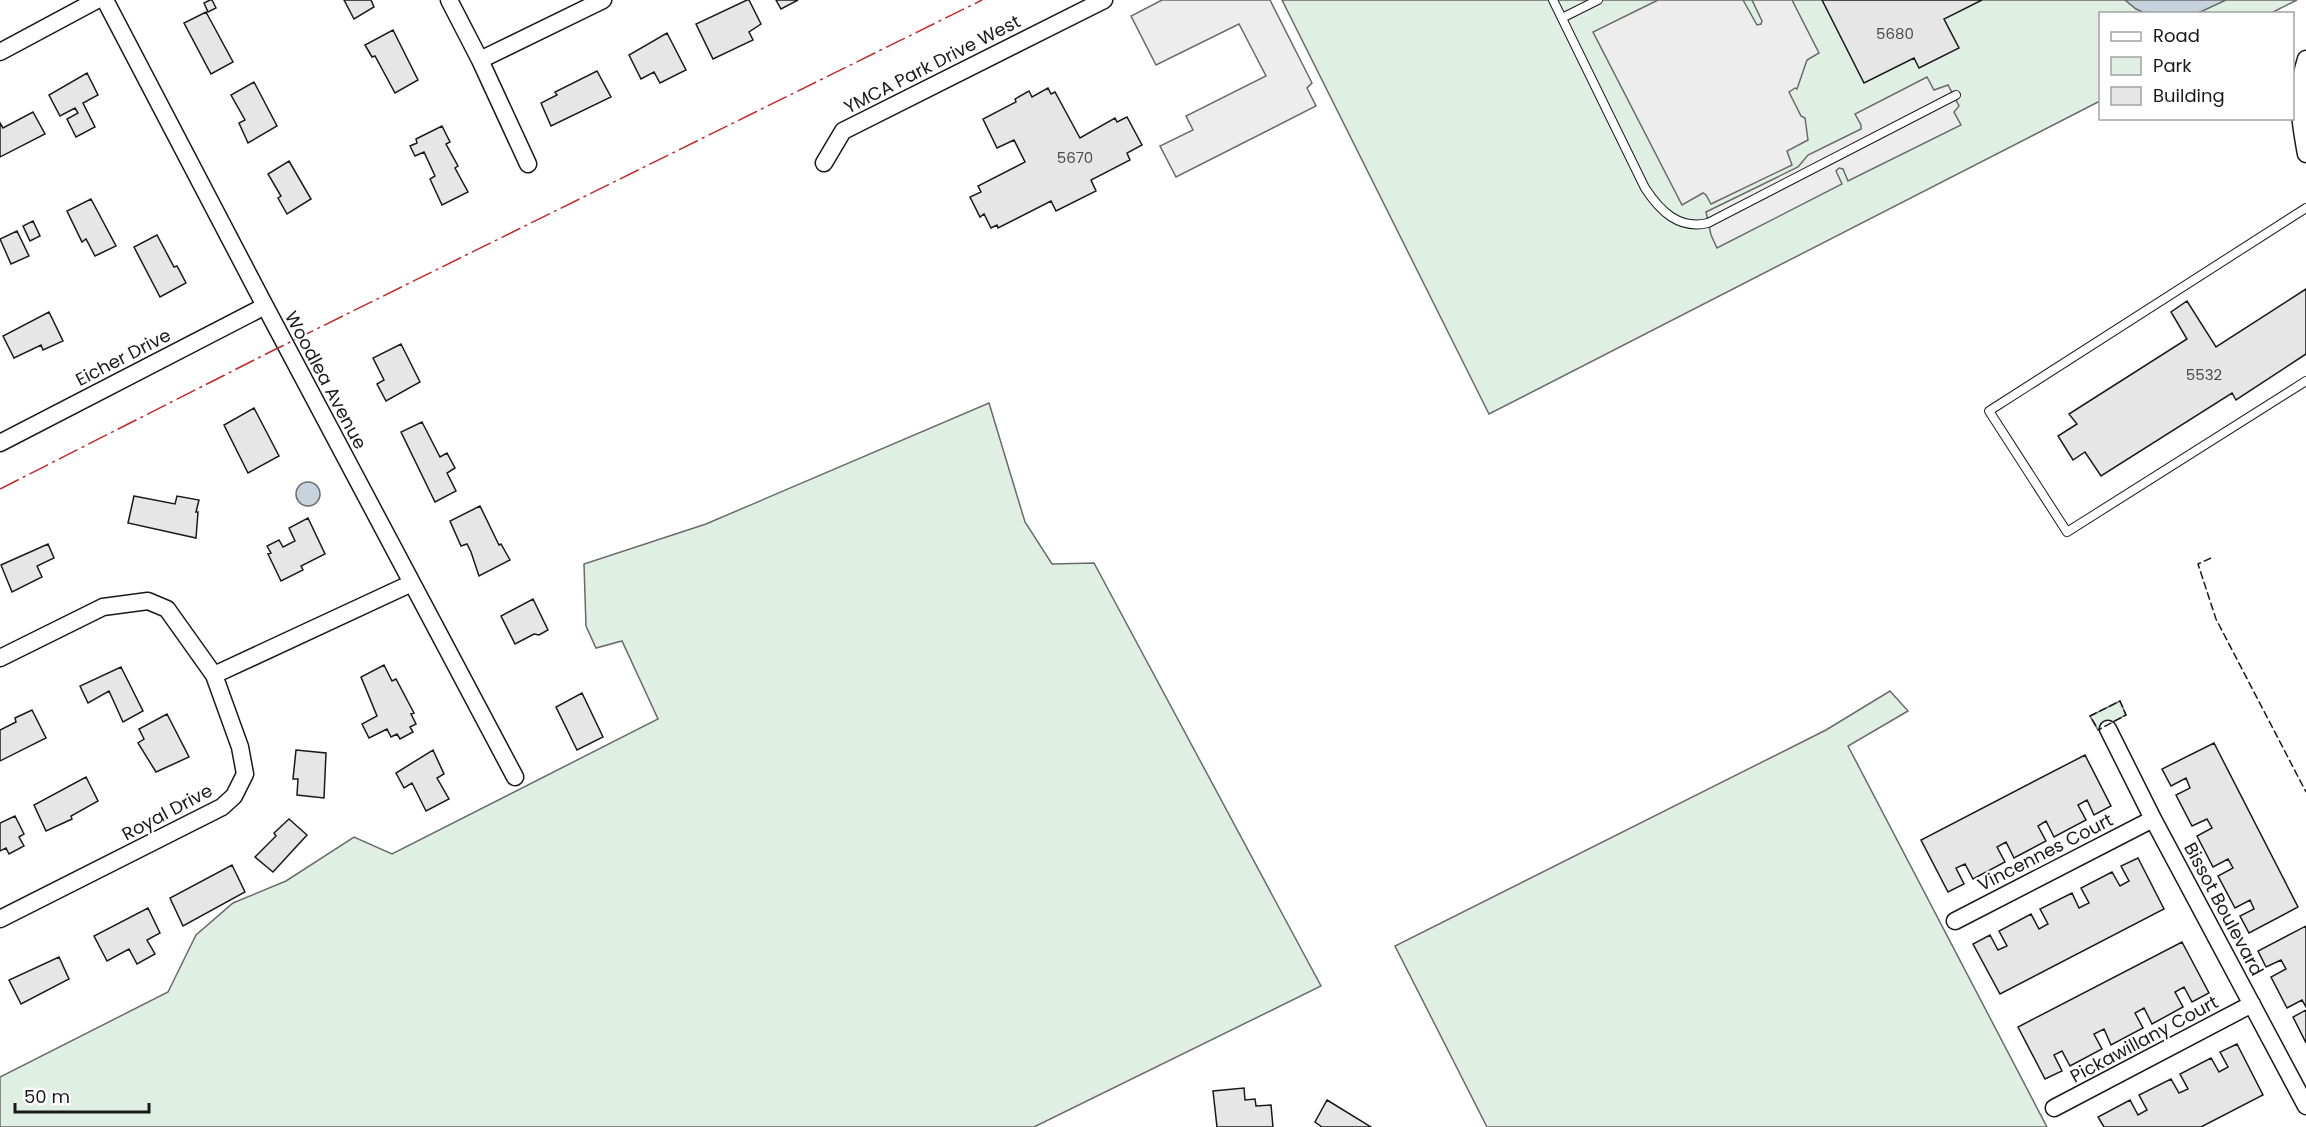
<svg xmlns="http://www.w3.org/2000/svg" width="2306" height="1127" font-family="Poppins,sans-serif">
  <style>
    .green { fill: #e0efe3; stroke: #6a6a6a; stroke-width: 1.5 }
    .parking { fill: #ededed; stroke: #6a6a6a; stroke-width: 1.5 }
    .water { fill: #c6d2dc; stroke: #6a6a6a; stroke-width: 1.5 }
    .building { fill: #e6e6e6; stroke: #1a1a1a; stroke-width: 1.5 }
    .lines { fill: none; stroke-linecap: round; stroke-linejoin: round }
    .lane-casing { stroke: #1a1a1a; stroke-width: 10 }
    .street-casing { stroke: #1a1a1a; stroke-width: 19 }
    .lane { stroke: #fff; stroke-width: 8 }
    .street { stroke: #fff; stroke-width: 16 }
    .fence { stroke: #1a1a1a; stroke-width: 1.5; stroke-dasharray: 8 3; stroke-linecap: butt }
    .power { stroke: #c62828; stroke-width: 1.5; stroke-dasharray: 21 4.5 3 4.5; stroke-linecap: butt }
    .labels { text-anchor: middle; dominant-baseline: central; stroke-width: 4.5; stroke-linejoin: round; paint-order: stroke }
    .number-label { font-size: 15px; fill: #4d4d4d }
    .street-label { font-size: 18px; fill: #1a1a1a; stroke: #fff }
  </style>
  <rect width="100%" height="100%" fill="#fff"/>
  <path class="green" d="M1282,0H2297L2271,13L2100,14V101L1489,414Z
    M989,403L1025,522L1052,564L1094,563L1321,986L1034,1127H0V1077L168,992L196,935L233,903L286,881L354,837L392,854L658,719L622,641L596,648L586,626L584,564L706,524Z
    M1890,691L1908,711L1848,746L2047,1127H1487L1395,946L1826,730Z
    M2120,701L2126,715L2098,730L2090,716Z"/>
  <path class="parking" d="M1162,0H1270L1312,83L1307,88L1316,106L1176,177L1160,146L1193,130L1186,116L1266,76L1239,24L1156,65L1131,16Z
    M1658,0H1743L1757,25L1761,24L1762,21L1752,0H1792L1819,53L1807,60L1797,89L1795,88L1789,92L1801,116L1805,118L1808,140L1787,151L1792,165L1711,204L1706,195L1703,193L1682,205L1593,32Z
    M1927,77L1934,90L1948,85L1959,106L1954,112L1961,125L1848,181L1843,169L1839,168L1836,171L1842,184L1717,248L1711,235L1706,212L1798,167L1808,155L1861,129V125L1855,114Z"/>
  <path class="water" d="M2125,0H2226L2196,14L2145,13L2136,9Z
    M296 494a12 12 0 1 1 24 0a12 12 0 1 1-24 0Z"/>
  <path class="building" d="M210,0H212L216,8L208,12L204,3Z
    M344,0H371L374,7L354,19Z
    M747,0H749L761,24L749,32L753,40L713,59L696,24Z
    M776,0H798L781,9Z
    M1822,0H1982L1944,19L1959,48L1919,68L1914,58L1864,83Z
    M206,12L233,62L211,74L184,23Z
    M393,30L418,80L395,93L375,56L372,57L365,45Z
    M667,33L686,70L660,83L654,72L641,79L629,55Z
    M597,71L611,97L551,126L541,103L557,95L555,92Z
    M87,73L98,95L83,103L95,127L76,137L67,119L78,113L75,108L60,116L49,95Z
    M254,82L277,126L248,143L239,123L245,120L231,95Z
    M1048,88L1051,94L1055,92L1080,138L1115,118L1117,122L1127,117L1142,145L1127,153L1130,160L1091,180L1096,191L1056,211L1051,201L998,228L997,225L991,228L984,214L980,217L970,197L981,192L978,186L1025,162L1014,140L997,148L983,119L1016,102L1015,99L1029,91L1032,97Z
    M33,112L45,134L0,157V123L3,128Z
    M442,126L450,142L446,144L458,166L455,168L468,192L442,205L430,179L435,176L424,152L415,156L410,146L417,143L416,139Z
    M289,161L311,199L287,214L278,198L281,196L268,174Z
    M91,199L116,246L95,256L86,239L82,242L67,211Z
    M33,221L40,236L30,241L23,226Z
    M17,231L29,256L11,264L0,239Z
    M157,235L174,267L177,266L186,283L160,297L134,247Z
    M2306,289V354L2236,400L2232,393L2101,476L2085,452L2073,460L2058,436L2077,424L2069,414L2187,339L2171,312L2187,301L2216,347Z
    M49,312L63,341L43,350L41,345L14,358L3,336Z
    M401,344L420,382L386,401L377,384L384,380L373,358Z
    M254,408L279,456L248,473L224,425Z
    M422,422L440,457L447,453L455,468L447,473L456,491L435,502L401,432Z
    M134,496L175,504L177,496L199,500L196,512H198L196,538L128,523Z
    M480,506L499,545L501,544L510,560L479,576L471,552L467,544L461,546L450,521Z
    M308,518L325,554L301,566L303,570L281,581L268,554L271,553L267,546L279,540L283,547L295,541L289,528Z
    M48,544L54,558L37,566L42,577L12,592L1,565Z
    M533,599L548,630L539,635L534,634L515,644L501,616Z
    M384,665L392,681L396,679L414,713L411,714L416,724L410,727L413,732L400,739L397,734L391,737L387,729L369,738L362,724L377,716L361,677Z
    M121,667L143,711L123,722L109,691L88,703L80,686Z
    M582,693L603,737L577,750L556,707Z
    M32,710L46,738L0,761V730L16,722L15,718Z
    M167,714L189,757L156,772L138,743L144,739L139,729Z
    M2214,743L2298,907L2249,933L2240,916L2254,909L2250,900L2235,908L2218,876L2233,868L2228,859L2213,867L2197,836L2212,828L2207,819L2192,826L2176,795L2190,788L2186,778L2171,786L2162,769Z
    M296,750L326,753L324,798L297,795L298,779H293Z
    M433,750L444,774L437,778L449,799L426,811L412,783L404,788L396,773Z
    M2085,755L2111,806L2094,815L2087,800L2078,805L2086,820L2054,837L2046,821L2038,826L2046,841L2014,858L2006,842L1997,847L2005,862L1973,879L1965,864L1956,868L1964,884L1948,892L1921,840Z
    M86,777L98,801L71,816L72,819L46,831L34,805Z
    M15,816L24,834L19,837L24,846L9,854L6,848L0,851V823Z
    M289,819L307,835L273,872L255,857L276,836L274,833Z
    M2138,858L2164,909L2000,994L1973,944L1990,935L1998,950L2007,946L1999,931L2031,914L2039,929L2048,924L2040,909L2072,893L2079,908L2089,903L2081,888L2112,872L2120,886L2129,881L2121,866Z
    M232,865L245,892L183,926L170,898Z
    M148,908L160,933L147,940L155,954L137,964L129,949L107,961L94,936Z
    M2306,926V1007L2302,1000L2287,1008L2271,977L2286,969L2281,960L2266,967L2258,951Z
    M2182,942L2209,993L2192,1002L2184,987L2175,992L2183,1007L2152,1024L2144,1008L2135,1013L2143,1028L2111,1045L2104,1029L2094,1034L2102,1049L2070,1066L2062,1051L2054,1055L2062,1071L2045,1079L2018,1027Z
    M59,957L69,979L21,1004L9,980Z
    M2306,1010V1043L2293,1017Z
    M2237,1044L2263,1095L2201,1127H2104L2098,1117L2130,1100L2138,1115L2147,1110L2139,1095L2171,1079L2179,1093L2188,1089L2180,1074L2211,1058L2219,1072L2228,1067L2220,1052Z
    M1244,1088L1245,1100L1255,1099L1256,1106L1271,1105L1273,1127H1217L1213,1091Z
    M1327,1100L1371,1127H1322L1315,1122Z"/>
  <g class="lines">
    <g class="lane-casing">
      <path id="lane" d="M1553,0L1645,188C1660,211 1679,230 1708,223L1956,95
        M1562,18L1598,0
        M2306,208L1989,411L2067,532L2306,381"/>
    </g>
    <g class="street-casing">
      <path id="street" d="M105,0L265,306L515,777
        M449,0L480,60L528,164
        M0,52L97,0
        M2306,59C2295,92 2300,122 2306,154
        M480,60L603,0
        M824,163L843,131L1104,0
        M0,443L265,306
        M0,658L103,607L148,601L167,609L214,675L240,747L245,774L234,796L222,807L0,919
        M214,675L412,583
        M2108,729L2153,819L2306,1106
        M1955,921L2153,819
        M2054,1108L2252,1004"/>
    </g>
    <use href="#lane" class="lane"/>
    <use href="#street" class="street"/>
    <path class="fence" d="M2211,558L2198,564L2216,619L2306,792
      M2096,726L2090,716L2120,701L2126,715L2098,730"/>
    <path class="power" d="M0,489L268,353L982,0"/>
  </g>
  <g class="labels">
    <g class="number-label">
      <text x="1895" y="33">5680</text>
      <text x="1075" y="157">5670</text>
      <text x="2204" y="374">5532</text>
    </g>
    <g class="street-label">
      <text transform="translate(932 64) rotate(-27)">YMCA Park Drive West</text>
      <text transform="translate(123 357) rotate(-27)">Eicher Drive</text>
      <text transform="translate(326 380) rotate(62)">Woodlea Avenue</text>
      <text transform="translate(167 812) rotate(-28)">Royal Drive</text>
      <text transform="translate(2045 852) rotate(-27)">Vincennes Court</text>
      <text transform="translate(2224 909) rotate(62)">Bissot Boulevard</text>
      <text transform="translate(2144 1039) rotate(-28)">Pickawillany Court</text>
    </g>
  </g>
  <rect x="2099" y="12" width="195" height="108" fill="#ffffff" stroke="#a3a3a3" stroke-width="1.5"/>
  <rect x="2111" y="32" width="30" height="9" fill="#ffffff" stroke="#a3a3a3" stroke-width="1.5"/>
  <text x="2153" y="42" font-size="18" fill="#1a1a1a">Road</text>
  <rect x="2111" y="57" width="30" height="18" fill="#e0efe3" stroke="#a3a3a3" stroke-width="1.5"/>
  <text x="2153" y="72" font-size="18" fill="#1a1a1a">Park</text>
  <rect x="2111" y="87" width="30" height="18" fill="#e6e6e6" stroke="#a3a3a3" stroke-width="1.5"/>
  <text x="2153" y="102" font-size="18" fill="#1a1a1a">Building</text>
  <path d="M15 1103v9h134v-9" fill="none" stroke="#1a1a1a" stroke-width="3"/>
  <text x="24" y="1103" font-size="18" fill="#1a1a1a" stroke="#ffffff" stroke-width="4.5" paint-order="stroke">50 m</text>
</svg>
